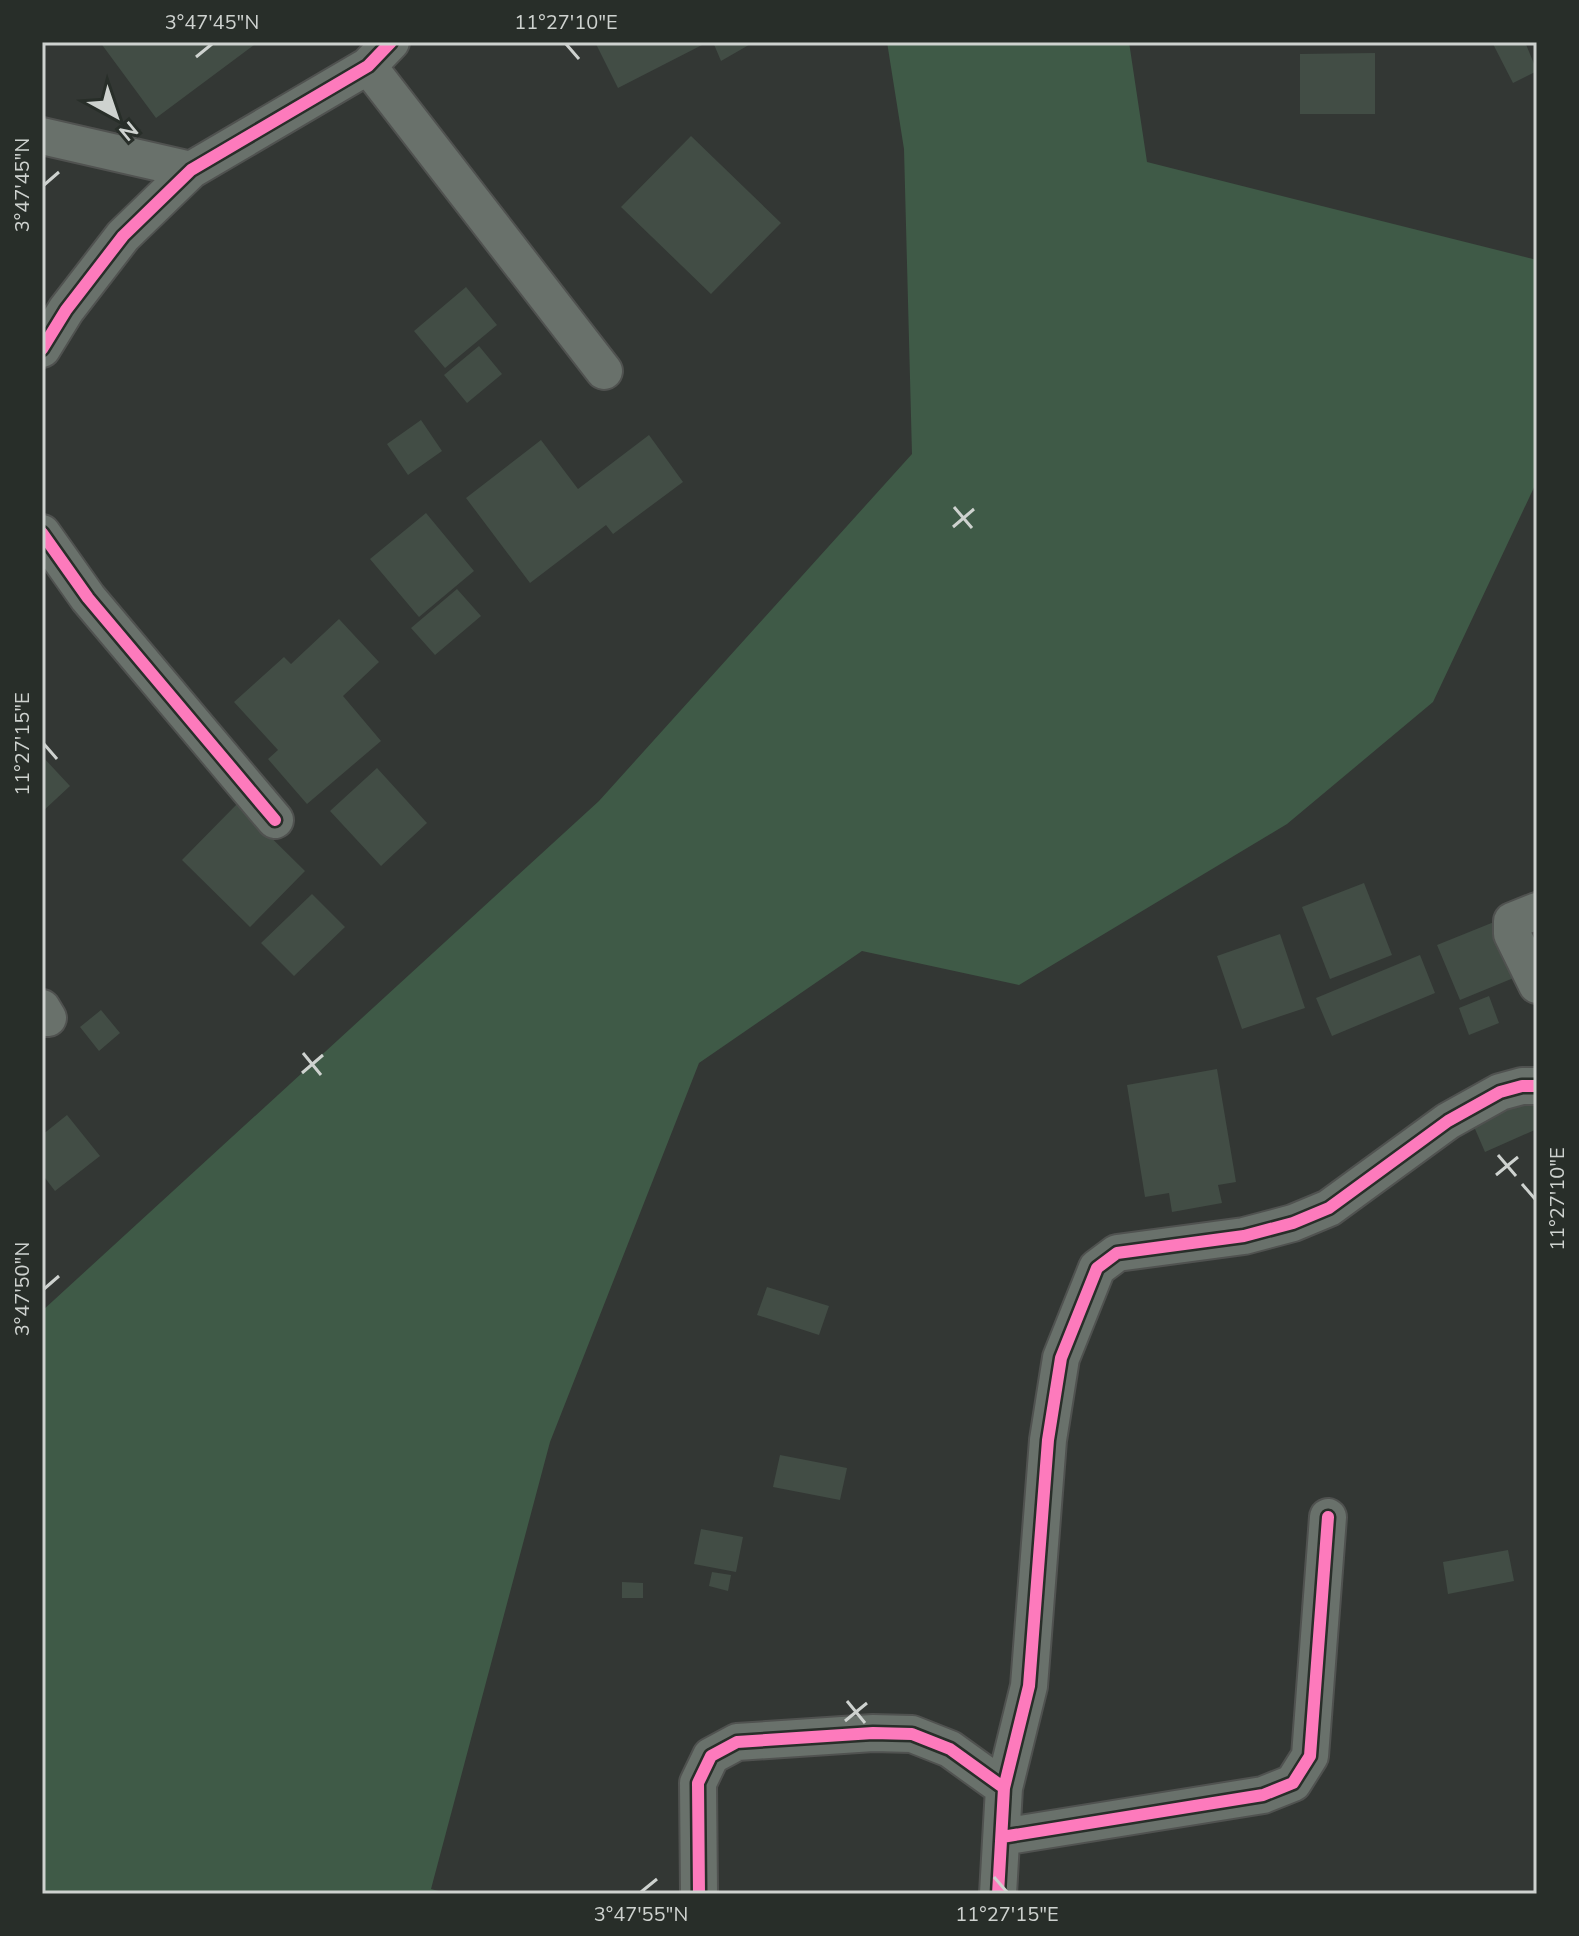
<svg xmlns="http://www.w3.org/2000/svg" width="1579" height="1936" font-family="'Nunito Sans',sans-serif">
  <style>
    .green { fill: #3f5a47 }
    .building { fill: #424d45 }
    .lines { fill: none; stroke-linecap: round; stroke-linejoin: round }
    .minor-casing { stroke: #505250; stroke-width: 40 }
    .minor { stroke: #69716b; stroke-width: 36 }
    .cycleway-casing { stroke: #282e29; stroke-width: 17 }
    .cycleway { stroke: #fd7abc; stroke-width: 12 }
    .ticks { fill: none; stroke: #ced2cf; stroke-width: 3 }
    .neatline { fill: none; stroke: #ced2cf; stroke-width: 3 }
    .ticks-label { font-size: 20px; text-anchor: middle; fill: #ced2cf }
  </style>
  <rect width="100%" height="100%" fill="#333734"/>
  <path class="green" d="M887,42H1129L1147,162L1537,260V481L1433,702L1287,824L1019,985L862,951L699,1063L550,1442L431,1889L450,1894H42V1311L599,801L912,454L904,149Z"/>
  <path class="building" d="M100,42H258L156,118Z
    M595,42H700L702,45L618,88Z
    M713,42H754L721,61Z
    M1492,42H1525L1537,71L1513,83Z
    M1375,53V114H1300V54Z
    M691,136L781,223L711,294L621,207Z
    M466,287L497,325L445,368L414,331Z
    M479,346L502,374L467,403L444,375Z
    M421,420L442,451L408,475L387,444Z
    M649,435L683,482L613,534L606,525L530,583L466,498L541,440L578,489Z
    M426,513L474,571L419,617L370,559Z
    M457,589L481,616L435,655L411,628Z
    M339,619L379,662L343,696L381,741L307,804L268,759L278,750L234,702L284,657L291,664Z
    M42,756L70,786L42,812Z
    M377,768L427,823L381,866L330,811Z
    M237,804L305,871L250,927L182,860Z
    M1364,883L1392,955L1330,979L1302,907Z
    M312,894L345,927L294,976L261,943Z
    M1494,922L1516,977L1460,1000L1437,945Z
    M1280,934L1305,1008L1242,1029L1217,956Z
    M1420,955L1435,993L1332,1036L1316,998Z
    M1489,996L1499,1023L1469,1035L1459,1008Z
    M101,1010L120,1033L99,1051L80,1027Z
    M1217,1069L1236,1182L1218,1185L1222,1203L1172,1212L1169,1193L1145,1197L1127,1085Z
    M1537,1095V1129L1485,1152L1472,1122Z
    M67,1115L100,1156L55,1191L42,1174V1135Z
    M767,1287L829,1306L819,1335L757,1315Z
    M780,1455L847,1468L840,1500L773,1487Z
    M701,1529L743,1537L736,1572L694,1564Z
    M1508,1550L1514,1581L1448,1594L1443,1562Z
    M712,1572L731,1575L728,1591L709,1586Z
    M622,1582L643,1583V1598H622Z"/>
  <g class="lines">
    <g class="minor-casing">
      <path id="minor" d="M368,66L604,371
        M42,136L191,170
        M42,349L66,310L123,236L191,170L368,66L391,42
        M42,533L88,598L275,820
        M1537,911L1512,921V934L1537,985
        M42,1008L48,1018
        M1002,1837L1263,1795L1293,1783L1310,1756L1328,1517
        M699,1894L698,1783L711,1756L737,1742L873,1733L912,1734L950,1749L1004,1788
        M998,1894L1004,1788L1029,1686L1048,1440L1061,1358L1097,1268L1117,1253L1244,1236L1293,1223L1329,1208L1448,1121L1500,1092L1522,1086H1537"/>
    </g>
    <use href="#minor" class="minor"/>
    <g class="cycleway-casing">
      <path id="cycleway" d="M42,349L66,310L123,236L191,170L368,66L391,42
        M42,533L88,598L275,820
        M1002,1837L1263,1795L1293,1783L1310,1756L1328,1517
        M699,1894L698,1783L711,1756L737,1742L873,1733L912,1734L950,1749L1004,1788
        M998,1894L1004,1788L1029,1686L1048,1440L1061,1358L1097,1268L1117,1253L1244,1236L1293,1223L1329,1208L1448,1121L1500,1092L1522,1086H1537"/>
    </g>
    <use href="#cycleway" class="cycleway"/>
  </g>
  <path class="ticks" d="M566,44L579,59M196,57L212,44M44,185L59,172M954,507L972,528M953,527L974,509M44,744L57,759M303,1053L321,1075M302,1073L323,1055M1498,1155L1516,1176M1496,1175L1518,1157M1522,1184L1535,1199M44,1289L59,1276M847,1701L865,1723M845,1721L867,1703M994,1877L1007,1892M641,1892L657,1879"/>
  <rect width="1579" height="1936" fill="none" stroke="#282e29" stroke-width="88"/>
  <g transform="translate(116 116) rotate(140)" stroke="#282e29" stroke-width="6" paint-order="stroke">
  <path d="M0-6L14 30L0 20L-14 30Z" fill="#ced2cf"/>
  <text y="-12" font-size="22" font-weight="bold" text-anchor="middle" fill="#ced2cf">N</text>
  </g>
  <rect x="44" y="44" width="1491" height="1848" class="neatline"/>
  <g class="ticks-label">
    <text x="212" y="29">3°47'45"N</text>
    <text x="566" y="29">11°27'10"E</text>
    <text transform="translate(22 185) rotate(-90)" y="7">3°47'45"N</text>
    <text transform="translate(22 744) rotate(-90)" y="7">11°27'15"E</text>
    <text transform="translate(1557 1199) rotate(-90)" y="7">11°27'10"E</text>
    <text transform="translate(22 1289) rotate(-90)" y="7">3°47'50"N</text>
    <text x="641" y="1921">3°47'55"N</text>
    <text x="1007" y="1921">11°27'15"E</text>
  </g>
</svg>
